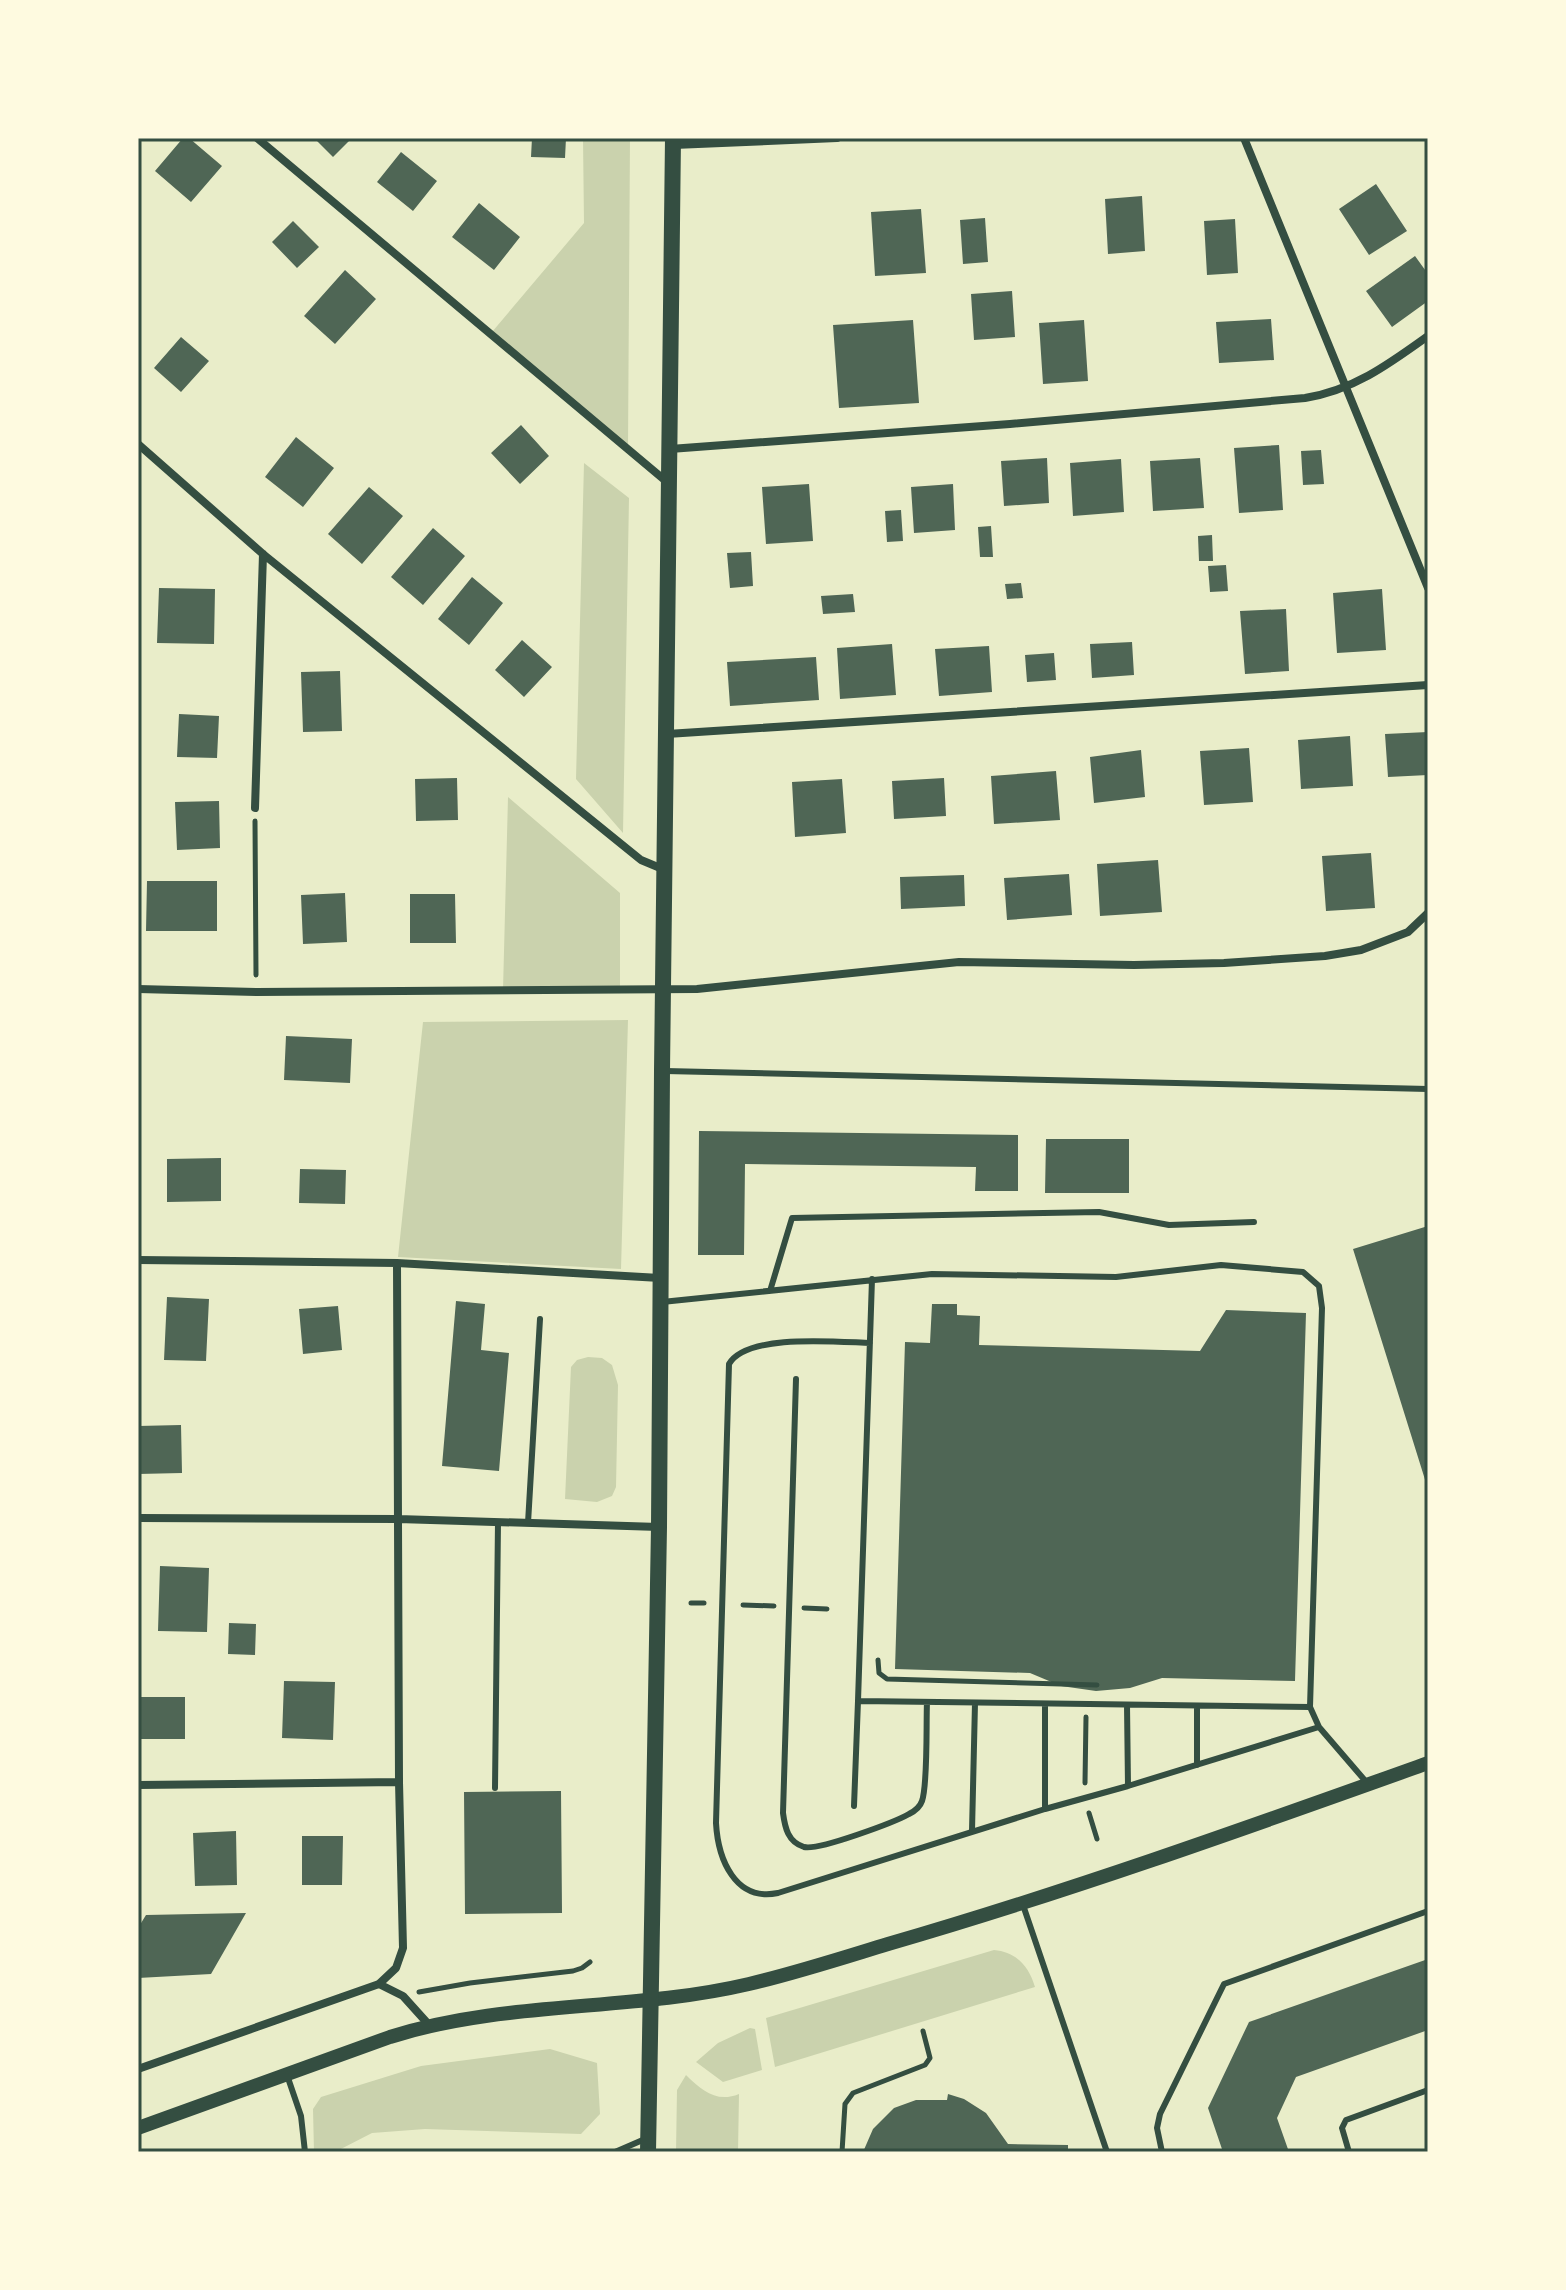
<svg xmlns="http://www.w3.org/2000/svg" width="1566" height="2290" font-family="'Times New Roman',serif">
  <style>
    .green { fill: #cad2ad }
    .building { fill: #4f6655 }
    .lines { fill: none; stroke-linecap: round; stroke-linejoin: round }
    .path { stroke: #344e41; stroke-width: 5 }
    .service { stroke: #344e41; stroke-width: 6 }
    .minor { stroke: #344e41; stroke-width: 8 }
    .tertiary { stroke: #344e41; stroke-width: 14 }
    .secondary { stroke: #344e41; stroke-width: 16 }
    .neatline { fill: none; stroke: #344e41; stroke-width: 3 }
  </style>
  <rect width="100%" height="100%" fill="#e9edc9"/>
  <path class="green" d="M583,138H630L628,447L492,332L584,223Z
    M584,463L629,498L623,833L576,779Z
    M508,797L620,893V991L503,990Z
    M628,1020L621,1269L398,1257L423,1022Z
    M588,1357L602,1358L612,1365L618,1385L616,1487L612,1496L597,1502L565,1499L571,1367L577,1360Z
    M994,1950C1016,1952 1029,1966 1035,1987L775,2067L766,2018Z
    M750,2028L755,2029L762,2070L723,2082L696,2062L718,2043Z
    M550,2049L597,2063L600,2114L581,2134L425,2129L372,2133L335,2152H314L313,2109L321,2097L421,2066Z
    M686,2075C702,2091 717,2103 739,2094L738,2152H676L677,2090Z"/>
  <path class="building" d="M183,138H189L222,166L191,202L155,171Z
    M314,138H352L333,157Z
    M532,138H566L565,158L531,157Z
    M401,152L437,181L413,211L377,182Z
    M1376,184L1407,231L1369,255L1339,209Z
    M1142,196L1145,251L1108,254L1105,199Z
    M479,203L520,237L494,270L452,237Z
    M921,209L926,273L875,276L871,212Z
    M985,218L988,262L963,264L960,220Z
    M1235,219L1238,273L1207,275L1204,221Z
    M293,221L319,247L297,268L272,242Z
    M1415,256L1428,274V301L1392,327L1366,291Z
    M345,270L376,299L335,344L304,316Z
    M1012,291L1015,337L974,340L971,294Z
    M1271,319L1274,360L1219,363L1216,322Z
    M913,320L919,403L839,408L833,325Z
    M1084,320L1088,381L1043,384L1039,323Z
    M181,337L209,361L181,392L154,368Z
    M521,425L549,456L520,484L491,453Z
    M296,437L334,468L303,507L265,477Z
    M1279,445L1283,510L1239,513L1234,448Z
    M1321,450L1324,484L1303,485L1301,451Z
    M1047,458L1049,503L1004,506L1001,461Z
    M1200,458L1204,508L1153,511L1150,461Z
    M1121,459L1124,512L1073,516L1070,463Z
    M809,484L813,541L766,544L762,487Z
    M953,484L955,530L914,533L911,487Z
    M369,487L403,516L362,564L328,534Z
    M901,510L903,541L887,542L885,511Z
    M991,526L993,557H980L978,527Z
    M433,528L465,556L423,605L391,577Z
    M1212,535L1213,561H1199L1198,536Z
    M751,552L753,586L730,588L727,553Z
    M1226,565L1228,591L1210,592L1208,566Z
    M472,577L503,603L469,645L438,619Z
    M1021,583L1023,598L1007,599L1005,584Z
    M159,588L215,589L214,644L157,643Z
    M1382,589L1386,650L1337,653L1333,593Z
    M853,594L855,612L823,614L821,596Z
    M1286,609L1289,671L1245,674L1240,611Z
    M522,640L552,667L524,697L495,670Z
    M1132,642L1134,675L1092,678L1090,644Z
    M892,644L896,695L840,699L837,648Z
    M989,646L992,692L939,696L935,649Z
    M1054,653L1056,680L1027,682L1025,655Z
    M816,657L819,700L730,706L727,662Z
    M340,671L342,731L303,732L301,672Z
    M179,714L219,716L217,758L177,757Z
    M1428,732V775L1388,777L1385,734Z
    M1350,736L1353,786L1301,789L1298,740Z
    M1249,748L1253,802L1204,805L1200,751Z
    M1141,750L1145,797L1094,803L1090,757Z
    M1056,771L1060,820L994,824L991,776Z
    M457,778L458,820L416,821L415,779Z
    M944,778L946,816L894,819L892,781Z
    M842,779L846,833L795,837L792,782Z
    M219,801L220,848L177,850L175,802Z
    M1371,853L1375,908L1326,911L1322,856Z
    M1158,860L1162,912L1100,916L1097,864Z
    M1069,874L1072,915L1007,920L1004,878Z
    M964,875L965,906L901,909L900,877Z
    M147,881H217V931H146Z
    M345,893L347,942L303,944L301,895Z
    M410,894H455L456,943H410Z
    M286,1036L352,1039L350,1083L284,1080Z
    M699,1131L1018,1135V1191H975L976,1167L745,1164L744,1255H698Z
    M1046,1139H1129V1193H1045Z
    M221,1158V1201L167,1202V1159Z
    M300,1169L346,1170L345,1204L299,1203Z
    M1428,1226V1486H1427L1353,1249Z
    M167,1297L209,1299L206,1361L164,1360Z
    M456,1301L485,1304L481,1350L509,1353L499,1471L442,1466Z
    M932,1304H957V1315L980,1316L979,1345L1200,1351L1226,1310L1306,1313L1295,1681L1162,1678L1130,1688L1096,1691L1061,1686L1030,1673L895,1669L905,1342L930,1343Z
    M338,1306L342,1350L303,1354L299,1309Z
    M181,1425L182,1473L138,1474V1426Z
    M160,1566L209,1568L207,1632L158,1631Z
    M229,1623L256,1624L255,1655L228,1654Z
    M284,1681L335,1682L333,1740L282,1738Z
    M138,1697H185V1739H138Z
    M561,1791L562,1913L465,1914L464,1792Z
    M236,1831L237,1885L195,1886L193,1833Z
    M302,1836H343L342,1885H302Z
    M246,1913L211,1974L138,1978V1928L146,1915Z
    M1428,1959V2030L1296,2077L1277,2118L1289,2152H1223L1208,2108L1249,2022Z
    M948,2094L964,2099L986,2113L1008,2144L1068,2145V2152H863L873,2129L894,2108L916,2100H947Z"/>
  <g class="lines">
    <path class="path" d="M255,821L256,975
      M691,1603H704
      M743,1605L774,1606
      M804,1608L827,1609
      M878,1660L879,1673L887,1679L1097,1685
      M1085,1783L1086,1717
      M1089,1813L1097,1839
      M419,1992L470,1983L573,1971L582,1968L590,1962
      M842,2152L845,2104L853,2093L925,2065L930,2058L923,2031"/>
    <path class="service" d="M665,1071L1428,1089
      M872,1279L858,1701L1310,1707L1319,1727L1368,1784
      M770,1291L792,1218L1099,1212L1169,1225L1254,1222
      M662,1302L932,1274L1116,1277L1221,1265L1303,1272L1319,1286L1322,1308L1310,1707
      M870,1343C838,1342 747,1333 729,1364L716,1823C718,1859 735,1902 778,1893L1045,1809L1128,1786L1319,1727
      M796,1379L783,1813C785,1828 788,1842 804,1847C818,1851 895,1822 909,1814C915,1811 920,1807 922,1801C928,1784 926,1724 927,1702
      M528,1523L540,1319
      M1127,1705L1128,1786
      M1197,1706V1765
      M495,1788L498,1522
      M854,1806L858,1701
      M1045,1809V1704
      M972,1831L975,1703
      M1023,1905L1107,2152
      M287,2075L301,2116L305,2152
      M615,2152L645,2139
      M1162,2152L1157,2128L1160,2114L1224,1984L1428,1911
      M1349,2152L1342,2128L1346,2120L1428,2090"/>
    <path class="minor" d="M257,138L667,482
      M1244,138L1428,588
      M674,145L837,138
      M138,444L263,554L641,860L665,870
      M670,449L1010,424L1305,398C1354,390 1389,364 1428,336
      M667,734L1428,685
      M255,808L263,554
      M138,989L257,992L697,989L959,962L1134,965L1224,963L1325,956L1361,950L1408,932L1428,913
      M138,1260L397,1263L660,1278
      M138,1518L398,1519L659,1527
      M138,1785L399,1782L397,1263
      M379,1984L403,1996L430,2026
      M138,2069L379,1984L396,1968L403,1948L399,1782"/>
    <path class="tertiary" d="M138,2128L390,2037C506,2000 630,2012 749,1984C796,1973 842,1958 888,1944C1071,1891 1249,1827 1428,1763"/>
    <path class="secondary" d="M648,2152L659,1527L662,1071L673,138"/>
  </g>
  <rect width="1566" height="2290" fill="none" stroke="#fefae0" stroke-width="280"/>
  <rect x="140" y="140" width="1286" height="2010" class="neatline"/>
</svg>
